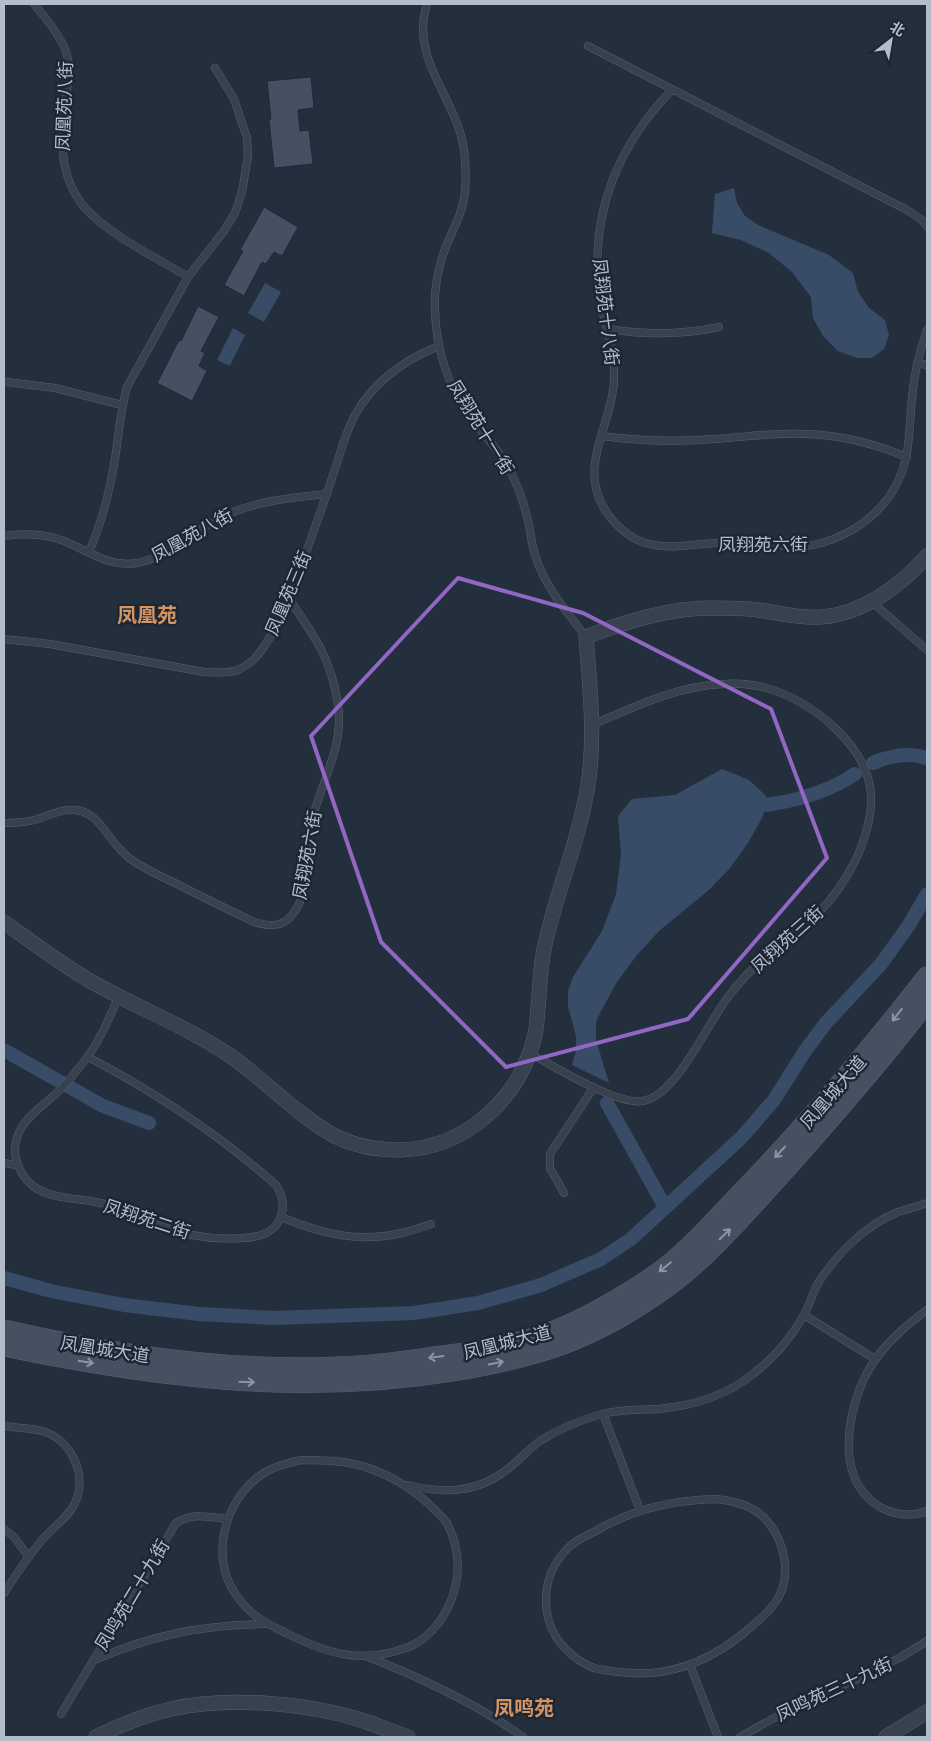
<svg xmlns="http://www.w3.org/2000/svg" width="931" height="1741" font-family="Poppins,'Noto Sans SC',sans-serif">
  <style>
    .water { fill: #394c67 }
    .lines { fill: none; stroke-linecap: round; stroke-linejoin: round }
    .canal { stroke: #394c67; stroke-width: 14 }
    .building { fill: #455162; stroke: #1f2835 }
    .lane-casing { stroke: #565f6c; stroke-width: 8 }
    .street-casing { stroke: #565f6c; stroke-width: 15 }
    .secondary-casing { stroke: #565f6c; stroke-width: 21 }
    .lane { stroke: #38414e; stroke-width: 7 }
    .street { stroke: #38414e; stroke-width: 14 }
    .secondary { stroke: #465061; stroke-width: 20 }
    .oneway { stroke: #8e96a5 }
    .marked { fill: none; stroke: #9266c3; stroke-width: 4; stroke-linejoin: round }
    .labels { text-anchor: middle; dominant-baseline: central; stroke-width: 5; stroke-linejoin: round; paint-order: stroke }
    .street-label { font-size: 18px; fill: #b4bcc9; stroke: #1d2633 }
    .quarter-label { font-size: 20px; font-weight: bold; fill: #d59563; stroke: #1d2633 }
  </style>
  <rect width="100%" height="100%" fill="#242f3e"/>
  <path class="water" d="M734,188L737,203L745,216L758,225L829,255L853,273L858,292L869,308L885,320L889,335L884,349L872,358H857L838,351L823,336L813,318L811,297L792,272L769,253L741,240L712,233L715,194Z
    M265,283L281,292L264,322L248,313Z
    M233,328L245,335L230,366L217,360Z
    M722,769L749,780L766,796L763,816L748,843L730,868L709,890L660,930L637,955L617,982L601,1011L596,1022V1040L609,1083L572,1065L576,1050V1036L568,1007V991L573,977L602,931L616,894L621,855L618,816L632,799L675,795Z"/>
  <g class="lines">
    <path class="canal" d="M873,763C891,755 908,752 927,758
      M765,805C796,801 828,792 855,774
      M4,1050L103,1106L149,1123
      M607,1103L665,1207
      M4,1278L51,1291L124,1305L199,1314L273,1318L414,1313L478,1303L541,1285L601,1259L631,1239L742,1137L774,1100L805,1051L825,1024L881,964L909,925L927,894"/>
  </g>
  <path class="building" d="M311,77L314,108L298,110L300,131L309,130L313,164L274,168L269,120L271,119L267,81Z
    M264,207L298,227L282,256L274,252L266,264L262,262L244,296L224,285L243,251L240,250Z
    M198,306L219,317L201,351L205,353L199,366L207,371L192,401L157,383L179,340L181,341Z"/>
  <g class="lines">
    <g class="lane-casing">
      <path id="lane" d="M34,4C45,17 63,39 67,55C71,69 68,83 66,97C61,137 57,176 86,209C111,236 157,258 188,277
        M427,4C409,60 457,98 464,150C466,167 467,182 464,199C461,218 449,236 443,255C437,273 434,293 435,311C436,348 448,387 470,417C484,435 500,451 510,471C519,488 525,506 529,525C531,536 532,547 536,558C546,588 567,612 586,637
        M588,46L907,210L922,220L927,226
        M672,90C619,144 590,212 599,290C602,322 616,347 614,382C611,428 576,468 607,513C642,562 682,543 731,542C745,542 760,542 773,544C780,545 786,547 792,547C829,547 867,527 889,497C912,463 908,436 912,398C914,375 919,352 927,330
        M608,329C646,335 681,335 719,327
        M917,363L927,365
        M7,382L55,388L122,405
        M601,436C639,441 677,442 715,439C746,437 776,432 807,434C842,435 875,444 907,457
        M4,536C24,533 45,534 64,541C87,550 110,568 136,563C165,558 185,539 209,524C245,502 286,498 327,494
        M89,552C103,520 111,486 116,452C119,430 121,409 127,387L188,277L224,231L235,213L242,192L248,156L247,138L234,99L215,68
        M872,602L927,650
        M4,639L50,644L204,672C215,672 227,674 238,670C244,667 252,662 256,657C278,632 293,588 304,558C314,530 324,503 333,475C340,455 345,433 355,415C374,381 404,360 439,346
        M4,823C15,823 26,823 38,819C53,814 65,807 81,811C101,816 112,846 129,858C144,869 162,877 179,885C204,898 229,910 254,922C269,926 282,928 292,915C311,892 305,858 310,830C317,788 345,749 338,705C332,660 314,635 289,599
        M529,1053C554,1066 617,1106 643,1101C677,1095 707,1024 728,997C740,981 754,966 770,953C785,940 802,929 816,915C833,899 848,876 858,855C865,838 872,815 871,796C869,746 811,700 766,688C752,684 737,683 723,684C676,686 634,707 592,725
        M88,1057C157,1093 217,1133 276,1185C284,1198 286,1211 277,1224C269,1235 256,1237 243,1238C215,1240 185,1236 158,1225C140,1217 124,1209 105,1204C83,1198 55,1200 36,1188C23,1180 15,1164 15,1149C16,1120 43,1107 62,1088C70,1079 78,1069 86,1059C100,1040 110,1018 119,995
        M4,1163L17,1165
        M564,1193L550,1168V1154L594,1087
        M281,1217C322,1234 358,1243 402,1233C412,1231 422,1227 431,1224
        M927,1310C901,1329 876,1351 862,1383C846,1423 837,1481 880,1507C894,1515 912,1517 927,1511
        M804,1315L875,1359
        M603,1414L640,1510
        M4,1426C16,1428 30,1428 42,1431C71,1439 88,1475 75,1503C68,1518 53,1527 42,1540C28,1557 16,1574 4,1593
        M300,1460C317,1460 333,1460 349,1463C382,1469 414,1488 437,1512C440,1515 444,1519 447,1523C460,1549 461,1577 450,1603C442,1622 426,1641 406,1648C360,1664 328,1654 286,1633C264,1622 251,1616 236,1595C210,1557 224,1504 258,1477C271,1467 285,1464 300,1460Z
        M408,1485C442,1494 476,1493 505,1471C518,1462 527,1450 540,1441C559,1429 580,1420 602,1414C621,1409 639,1410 658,1409C691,1406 726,1396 753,1374C774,1358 791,1338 804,1315C810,1304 813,1291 820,1280C839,1252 866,1225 898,1212C908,1209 918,1206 927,1203
        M716,1499C743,1502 764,1509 777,1536C785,1552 788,1572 782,1590C776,1605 765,1615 753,1625C727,1649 697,1666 661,1672C642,1675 623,1673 604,1670C592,1669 580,1662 571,1654C538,1626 538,1578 568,1548C575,1541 585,1536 594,1532C632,1509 672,1500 716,1499Z
        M4,1529L14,1537L28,1556
        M368,1657C422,1678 475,1703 523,1737
        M94,1660C153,1635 201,1625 265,1624
        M690,1665L718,1737
        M61,1714L176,1523C194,1512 208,1517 228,1519
        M740,1737L803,1702L860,1678L901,1657L927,1641"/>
    </g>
    <g class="street-casing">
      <path id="street" d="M4,922C32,942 61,964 92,982C138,1008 188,1027 232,1057C267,1082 296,1114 333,1135C354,1146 377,1150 400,1150C467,1148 520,1098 535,1035C537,1026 537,1017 538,1008C540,987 540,965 545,945C556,893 578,844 587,791C596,740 590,688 586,637C624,622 665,609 707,608C721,608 736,608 749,609C773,611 797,619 821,617C863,614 900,586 927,556
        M96,1737C120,1725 145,1715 171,1709C228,1696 309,1703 364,1721C379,1726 393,1732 408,1737
        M886,1737L927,1712"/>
    </g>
    <g class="secondary-casing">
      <path id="secondary" d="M4,1330C109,1354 228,1372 336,1367C369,1366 401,1362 433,1357C467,1353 502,1348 534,1338C577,1325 617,1301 654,1276C688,1252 715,1220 744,1190C809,1123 869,1051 927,977
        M4,1346C152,1377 303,1396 453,1371C490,1365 527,1357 563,1344C601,1330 638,1308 671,1284C709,1255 742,1217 774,1182C827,1123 879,1064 927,1001"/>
    </g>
    <use href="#lane" class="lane"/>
    <use href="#street" class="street"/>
    <use href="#secondary" class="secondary"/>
  </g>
  <defs><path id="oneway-shaft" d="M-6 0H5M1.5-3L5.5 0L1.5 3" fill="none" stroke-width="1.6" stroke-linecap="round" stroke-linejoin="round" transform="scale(1.25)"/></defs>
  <g class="oneway">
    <use href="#oneway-shaft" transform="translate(897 1015) rotate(128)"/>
    <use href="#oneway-shaft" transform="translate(780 1152) rotate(133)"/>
    <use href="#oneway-shaft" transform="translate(725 1234) rotate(-44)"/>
    <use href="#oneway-shaft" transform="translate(665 1267) rotate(141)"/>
    <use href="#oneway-shaft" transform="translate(436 1357) rotate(172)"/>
    <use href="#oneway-shaft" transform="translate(86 1362) rotate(9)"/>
    <use href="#oneway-shaft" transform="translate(496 1363) rotate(-11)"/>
    <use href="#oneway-shaft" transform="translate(247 1382) rotate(2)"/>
  </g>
  <path class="marked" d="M458,578L583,613L771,709L827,858L688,1019L506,1067L381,942L311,736Z"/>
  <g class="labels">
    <g class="street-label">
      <text transform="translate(64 106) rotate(-88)">凤凰苑八街</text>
      <text transform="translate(606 312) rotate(83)">凤翔苑十八街</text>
      <text transform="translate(481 427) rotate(58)">凤翔苑十一街</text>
      <text transform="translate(192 535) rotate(-29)">凤凰苑八街</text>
      <text x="763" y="544">凤翔苑六街</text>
      <text transform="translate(288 593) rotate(-67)">凤凰苑三街</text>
      <text transform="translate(307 855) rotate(-80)">凤翔苑六街</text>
      <text transform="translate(787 939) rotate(-42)">凤翔苑三街</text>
      <text transform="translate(833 1092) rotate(-49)">凤凰城大道</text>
      <text transform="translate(147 1219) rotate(18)">凤翔苑二街</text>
      <text transform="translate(507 1342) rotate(-14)">凤凰城大道</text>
      <text transform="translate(105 1349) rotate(9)">凤凰城大道</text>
      <text transform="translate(132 1595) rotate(-59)">凤鸣苑二十九街</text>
      <text transform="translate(834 1689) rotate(-25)">凤鸣苑三十九街</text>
    </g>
    <g class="quarter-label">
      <text x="147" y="615">凤凰苑</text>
      <text x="524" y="1708">凤鸣苑</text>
    </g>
  </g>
  <rect width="931" height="1741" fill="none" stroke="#b4bcc9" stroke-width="10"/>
  <g transform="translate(891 40) rotate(31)" stroke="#1d2633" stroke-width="4" paint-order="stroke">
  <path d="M0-4L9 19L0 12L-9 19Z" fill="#b4bcc9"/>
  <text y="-8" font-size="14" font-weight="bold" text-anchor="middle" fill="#b4bcc9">北</text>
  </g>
</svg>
